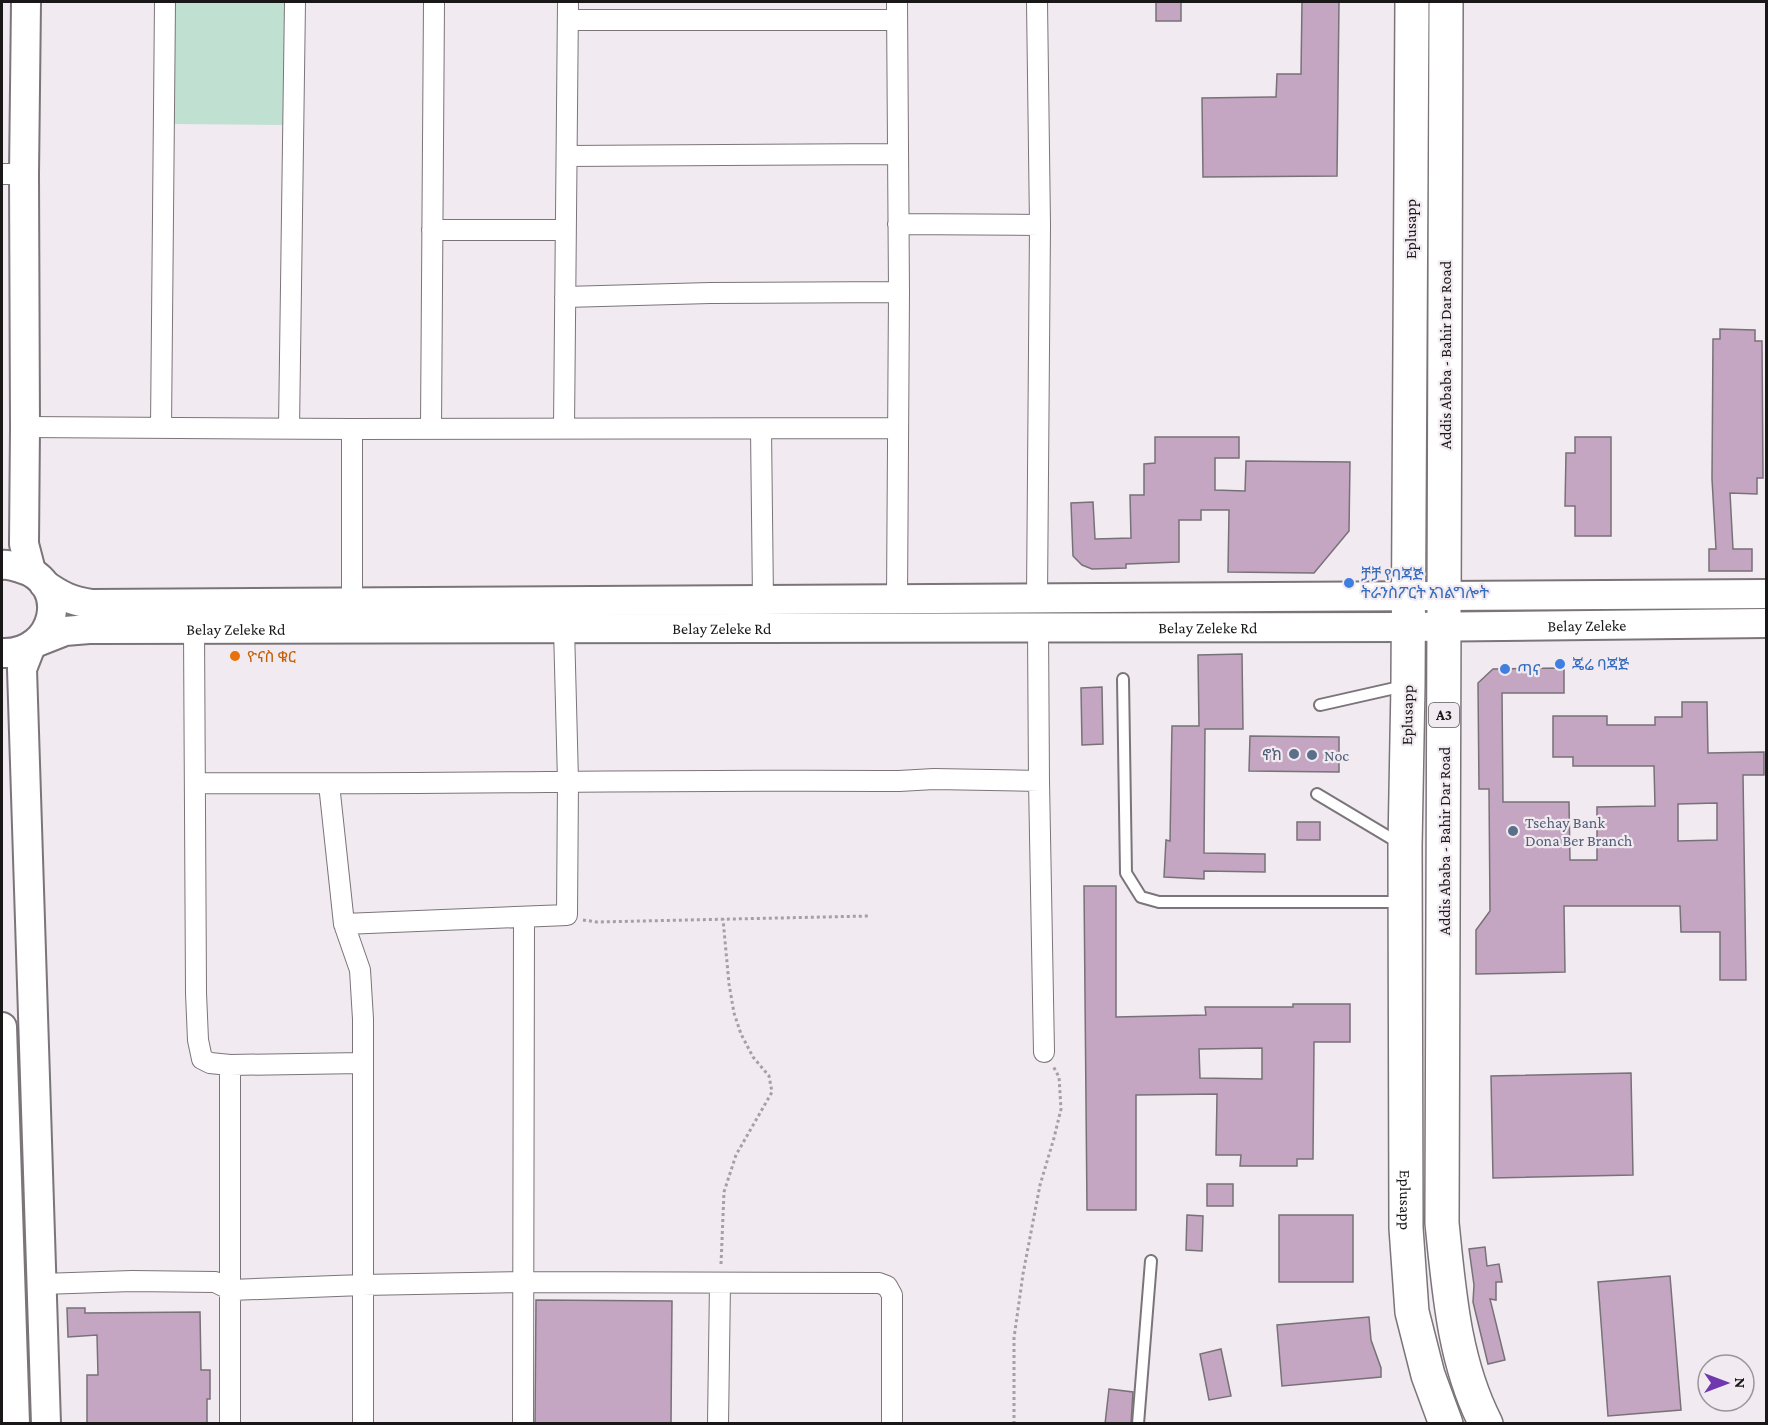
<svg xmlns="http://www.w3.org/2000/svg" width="1768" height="1425" font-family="'Crimson Pro','Noto Sans Ethiopic',serif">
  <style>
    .green { fill: #c0e1d1 }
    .building { fill: #c5a6c2; stroke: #777277; stroke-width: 1.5; fill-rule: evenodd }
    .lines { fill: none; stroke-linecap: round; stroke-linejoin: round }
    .lane-casing { stroke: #7b757a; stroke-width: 14 }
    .street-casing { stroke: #7b757a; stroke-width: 22 }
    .secondary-casing { stroke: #7b757a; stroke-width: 32 }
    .highway-casing { stroke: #7b757a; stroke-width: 36 }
    .path { stroke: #a6a0a5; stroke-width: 3; stroke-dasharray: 3 3; stroke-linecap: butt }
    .lane { stroke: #fff; stroke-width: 10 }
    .street { stroke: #fff; stroke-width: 20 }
    .secondary { stroke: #fff; stroke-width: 28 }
    .highway { stroke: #fff; stroke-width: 33 }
    .shop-dot { fill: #3f7fe0; stroke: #f1eaf0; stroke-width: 2 }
    .food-dot { fill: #e8710a; stroke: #f1eaf0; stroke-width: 2 }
    .service-dot { fill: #5c6f8a; stroke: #f1eaf0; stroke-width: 2 }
    .labels { text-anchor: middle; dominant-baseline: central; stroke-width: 4.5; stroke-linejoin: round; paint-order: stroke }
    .shield { fill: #f1eaf0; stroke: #5a5659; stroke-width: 1.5 }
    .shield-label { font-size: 15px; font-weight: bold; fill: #191718 }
    .street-label { font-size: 16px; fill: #191718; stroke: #f1eaf0 }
    .shop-label { font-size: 16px; fill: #366cbe; stroke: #f1eaf0; text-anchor: start }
    .food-label { font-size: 16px; fill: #c56008; stroke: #f1eaf0; text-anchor: start }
    .service-label { font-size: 16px; fill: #4e5e75; stroke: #f1eaf0; text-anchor: start }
  </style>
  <rect width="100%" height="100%" fill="#f1eaf0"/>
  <path class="green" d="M174,2L285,3L283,125L172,124Z"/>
  <path class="building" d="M1156,2H1181V21H1156Z
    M1302,2H1339L1337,176L1203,177L1202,98L1276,97L1277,74H1301Z
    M1720,329L1755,330V341H1762L1763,478H1757V494L1730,493L1733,549H1752V571H1709V549H1716L1712,479L1713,339H1720Z
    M1155,437H1239V458H1215V490L1245,491L1246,461L1350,462L1349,531L1314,573L1228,572L1229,510H1201V520H1179V562L1126,564V568L1092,569L1082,565L1073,556L1071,503L1093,502L1095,539L1131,538L1130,495H1144V464L1155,463Z
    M1575,437H1611V536H1575V506H1565L1566,453H1575Z
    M1242,654L1243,729H1205L1204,853L1265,854V872L1204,871V879L1164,877L1166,840L1170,841L1172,726H1199L1198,655Z
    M1564,668V693H1502L1503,802H1569L1570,860H1597V807L1655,806L1654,766H1573V757H1553V716H1607V725H1655V717H1682V702H1707L1708,753L1764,752V775H1743L1746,980H1720V932H1681L1680,906H1564L1565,972L1476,974V930L1490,911L1489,789H1479L1478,683L1493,669ZM1717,803V840L1678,841V804Z
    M1102,687L1103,744L1082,745L1081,688Z
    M1250,736L1339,737V772L1249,771Z
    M1297,822H1320V840H1297Z
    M1084,886H1116V1017L1206,1015L1205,1007H1293V1004H1350V1042H1314L1313,1159H1297V1166H1240L1241,1155H1216L1217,1094L1136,1095V1210H1087ZM1262,1048V1079L1200,1078L1199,1049Z
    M1631,1073L1633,1175L1493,1178L1491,1076Z
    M1207,1184H1233V1206H1207Z
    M1187,1215L1203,1216L1202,1251L1186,1250Z
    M1279,1215H1353V1282H1279Z
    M1485,1247L1487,1266L1499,1264L1502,1282H1496V1300L1490,1299L1505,1360L1488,1364L1473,1302L1474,1285L1469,1249Z
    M1670,1276L1681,1410L1608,1416L1598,1282Z
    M536,1300L672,1301L671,1424H535Z
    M67,1308H85V1313L200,1312L201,1370H210V1399H207V1424H87V1375H98L97,1335L68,1337Z
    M1369,1317L1371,1340L1381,1368V1377L1282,1386L1277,1325Z
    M1221,1349L1231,1396L1209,1400L1200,1354Z
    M1109,1389L1133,1392L1131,1424H1105Z"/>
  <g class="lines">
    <g class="lane-casing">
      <path id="lane" d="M1123,679L1126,873L1141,897L1159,902H1402
        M1320,705L1404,686
        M1317,794L1399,843
        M1138,1424L1151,1261"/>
    </g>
    <g class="street-casing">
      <path id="street" d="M897,2L899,292L897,599
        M1037,2L1040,225L1037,598
        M568,20H897
        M567,156L898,154
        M2,174H24
        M898,224L1040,225
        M432,230H565
        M565,297L710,293L899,292
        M25,427L352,429L898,428
        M161,428L165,2
        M289,428L295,2
        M431,428L434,2
        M564,428L568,2
        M761,429L763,600
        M352,602V429
        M1038,627L1039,781L1044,1052
        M194,629L196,993L198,1040L202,1059L210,1063L230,1065L362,1063
        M195,783C430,785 664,779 899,781L934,779L1039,781
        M329,784L344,924L360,970L363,1019V1424
        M344,924L567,915L568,781L564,628
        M230,1065V1424
        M42,1284L132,1281L215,1282L231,1290L362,1285L525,1282L879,1283L887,1286L892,1295V1424
        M523,1424L524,917
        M718,1424L720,1283"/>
    </g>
    <g class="secondary-casing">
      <g id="secondary">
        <path d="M26,2L24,174L25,427L24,544L31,571"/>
        <path d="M2,565C8,564 13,566 20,568C72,582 57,655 2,653"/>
        <path d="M44,584C61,596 71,601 92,604L1766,594"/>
        <path id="s1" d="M37,642L65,631L89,629L1408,627L1766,623"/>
        <path d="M31,646L22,669L46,1424"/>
        <path d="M2,1027L15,1424"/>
      </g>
    </g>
    <g class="highway-casing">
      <g id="highway">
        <path id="s2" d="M1412,2L1408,685L1405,846L1406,1228L1412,1312L1428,1375L1446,1424"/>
        <path d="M1446,2L1442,1223C1449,1291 1454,1362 1486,1424"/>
      </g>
    </g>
    <path class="path" d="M583,920L597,922L869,916
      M721,1264L724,1192L736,1155L772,1092L769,1076L753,1057L741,1034L734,1013L729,984L723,919
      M1014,1424V1338L1023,1274L1040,1185L1054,1138L1061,1109L1059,1077L1053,1066"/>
    <use href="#lane" class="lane"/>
    <use href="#street" class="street"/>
    <use href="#secondary" class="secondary"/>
    <use href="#highway" class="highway"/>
  </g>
  <g class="shop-dot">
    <circle cx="1349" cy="583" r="6"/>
    <circle cx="1560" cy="664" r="6"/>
    <circle cx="1505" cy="669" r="6"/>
  </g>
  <circle class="food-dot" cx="235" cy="656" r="6"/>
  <g class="service-dot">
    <circle cx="1294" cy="754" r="6"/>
    <circle cx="1312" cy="755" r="6"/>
    <circle cx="1513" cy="831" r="6"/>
  </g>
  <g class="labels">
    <rect class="shield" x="1429" y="703" width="30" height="24" rx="4.5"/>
    <g class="shield-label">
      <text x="1444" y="715">A3</text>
    </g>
    <g class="street-label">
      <text transform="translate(1410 229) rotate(-90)">Eplusapp</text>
      <text transform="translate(1445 355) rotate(-90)">Addis Ababa - Bahir Dar Road</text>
      <text stroke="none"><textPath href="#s1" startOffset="1552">Belay Zeleke</textPath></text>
      <text stroke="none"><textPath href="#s1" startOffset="1173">Belay Zeleke Rd</textPath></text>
      <text stroke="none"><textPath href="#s1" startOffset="687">Belay Zeleke Rd</textPath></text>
      <text stroke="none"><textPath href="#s1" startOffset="201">Belay Zeleke Rd</textPath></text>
      <text transform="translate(1407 715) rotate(-89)">Eplusapp</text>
      <text transform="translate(1444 841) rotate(-90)">Addis Ababa - Bahir Dar Road</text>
      <text stroke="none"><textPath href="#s2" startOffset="1198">Eplusapp</textPath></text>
    </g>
    <g class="shop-label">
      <text x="1361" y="574">ቻቻ የባጃጅ<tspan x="1361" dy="18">ትራንስፖርት አገልግሎት</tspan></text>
      <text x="1572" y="664">ጄሬ ባጃጅ</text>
      <text x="1517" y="669">ጣና</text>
    </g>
    <g class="food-label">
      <text x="247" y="656">ዮናስ ቁር</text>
    </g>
    <g class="service-label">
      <text x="1282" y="754" text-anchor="end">ኖክ</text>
      <text x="1324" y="755">Noc</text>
      <text x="1525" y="822">Tsehay Bank<tspan x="1525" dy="18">Dona Ber Branch</tspan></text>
    </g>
  </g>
  <rect width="1768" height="1425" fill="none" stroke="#191718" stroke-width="6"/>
  <g transform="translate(1726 1383) rotate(90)"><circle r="28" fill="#f1eaf0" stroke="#9b969a" stroke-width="1.5"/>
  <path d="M0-4.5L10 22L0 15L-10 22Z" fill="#6f38af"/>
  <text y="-9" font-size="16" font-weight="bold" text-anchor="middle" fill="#191718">N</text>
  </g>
</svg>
